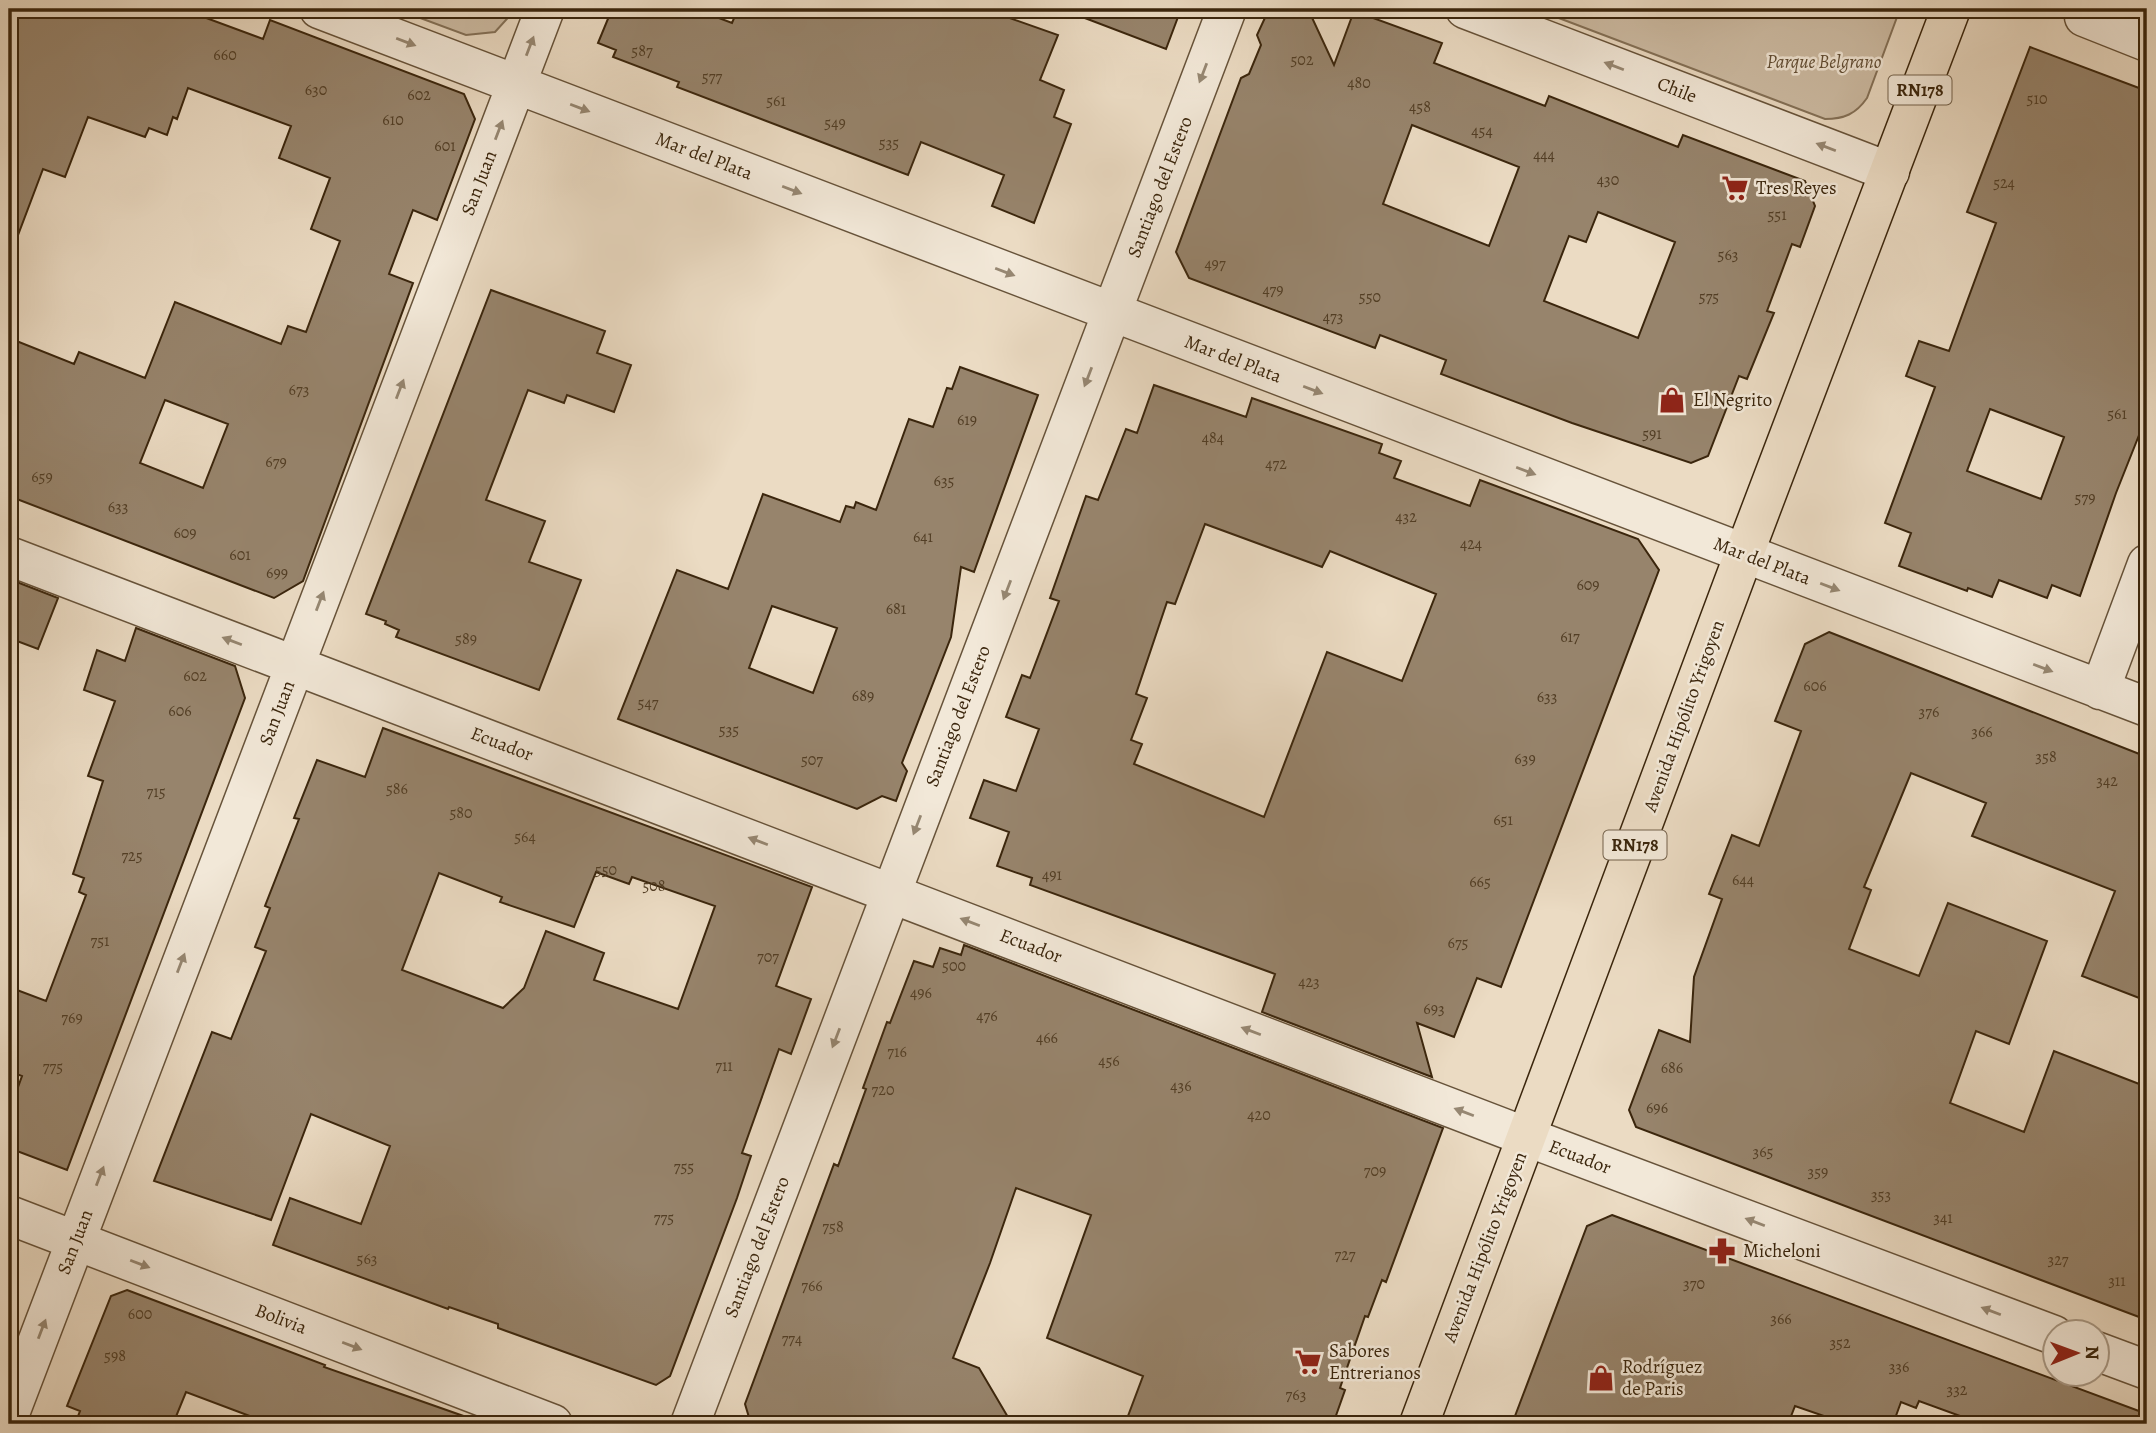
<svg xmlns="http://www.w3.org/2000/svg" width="2156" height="1433" font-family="Alegreya,serif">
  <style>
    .green { fill: #cdbca4; stroke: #847158; stroke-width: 2 }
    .building { fill: #97846c; stroke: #3b260d; stroke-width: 2; fill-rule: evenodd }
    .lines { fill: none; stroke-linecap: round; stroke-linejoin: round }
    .street-casing { stroke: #67533a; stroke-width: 41 }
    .primary-casing { stroke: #3b260d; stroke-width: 41 }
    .street { stroke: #f2e8d8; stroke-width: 38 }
    .primary { stroke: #ebdbc3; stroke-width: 38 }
    .oneway { fill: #968772 }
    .labels { text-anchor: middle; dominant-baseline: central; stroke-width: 5; stroke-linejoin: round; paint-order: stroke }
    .number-label { font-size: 16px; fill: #523e25 }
    .shield { fill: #f2e8d8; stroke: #72604a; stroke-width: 2 }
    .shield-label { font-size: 18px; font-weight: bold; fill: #3b260d }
    .park-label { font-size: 19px; font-style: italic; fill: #604c33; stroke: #f2e8d8 }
    .street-label { font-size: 19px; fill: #3b260d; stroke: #f2e8d8 }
    .poi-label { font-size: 19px; fill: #3b260d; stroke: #f2e8d8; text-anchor: start }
  </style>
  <rect width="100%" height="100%" fill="#ebdbc3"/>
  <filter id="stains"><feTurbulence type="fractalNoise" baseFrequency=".00286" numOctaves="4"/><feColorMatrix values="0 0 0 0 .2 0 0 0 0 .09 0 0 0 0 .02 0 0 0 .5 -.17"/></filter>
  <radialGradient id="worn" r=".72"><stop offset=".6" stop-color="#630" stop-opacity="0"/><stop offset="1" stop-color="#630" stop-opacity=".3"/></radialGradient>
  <path class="green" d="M396,9H516L495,32L466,35Z
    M1535,9H1900L1867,98C1856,114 1844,119 1825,119Z"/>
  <path class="building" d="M9,9H182L263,39L270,20L464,94L475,119L437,220L413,210L389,274L413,283L303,581L274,598L9,496V338L74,364L79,352L145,378L175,302L281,344L288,326L306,332L340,241L311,229L330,178L279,158L291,126L188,88L177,119L173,117L167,135L149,128L145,137L88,117L65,177L43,169L12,251H9ZM165,400L228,424L203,488L140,463Z
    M612,9H695L732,23L738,9H984L1058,35L1040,80L1064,90L1054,117L1071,124L1034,223L992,206L1004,175L921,142L908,175L677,87L679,82L613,57L616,50L598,43Z
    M1069,9H1181L1166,49L1069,12Z
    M1269,9H1308L1334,65L1354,11L1442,43L1434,63L1545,106L1549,96L1678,147L1683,135L1805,181L1815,206L1800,247L1792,244L1767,311L1774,313L1747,379L1739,376L1708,456L1691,463L1572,423L1441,374L1446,360L1380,335L1375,348L1189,278L1176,252L1241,78L1249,74L1261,45L1257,35ZM1412,125L1519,167L1489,246L1383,204ZM1598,212L1675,242L1638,338L1544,301L1569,236L1586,242Z
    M2030,47L2147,91V415L2116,493L2080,596L2052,585L2047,598L1999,580L1992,597L1968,588L1967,591L1899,566L1911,533L1885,523L1935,387L1906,376L1919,341L1949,351L1965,307L1996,223L1967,212ZM1990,409L2064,437L2041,499L1967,471Z
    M491,290L605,331L597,353L631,365L614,412L567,395L564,403L528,390L486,500L545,521L529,562L581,580L539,690L396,637L399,630L385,624L386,621L366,614Z
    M960,367L1038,395L974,572L961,567L951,637L902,763L907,771L896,801L882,796L857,809L618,719L677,570L728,589L763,494L840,522L846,506L854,508L856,502L876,510L909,419L933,427L947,388L952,389ZM772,606L837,628L813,693L749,668Z
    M1154,385L1246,417L1252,398L1382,444L1379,453L1401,461L1394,478L1470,506L1480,480L1638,539L1659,570L1501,987L1477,978L1454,1037L1417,1023L1432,1077L1262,1012L1275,974L1030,885L1032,878L997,866L1009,832L970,818L984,780L1016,791L1039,729L1006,717L1022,675L1030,678L1059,601L1050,598L1086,496L1098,500L1126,429L1137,433ZM1205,524L1322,567L1330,551L1436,594L1402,681L1327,652L1264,817L1134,764L1142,744L1131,740L1147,698L1136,694L1167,602L1175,604Z
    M9,579L58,598L38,649L9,638Z
    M136,628L235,666L245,698L67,1170L9,1148V1112L22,1076L9,1071V987L46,1001L86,895L79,892L84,878L73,874L103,781L88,776L115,701L84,690L97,650L125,661Z
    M1829,632L2147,757V1001L2082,976L2115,891L1972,836L1986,803L1911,773L1864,887L1871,890L1849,949L1919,976L1948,903L2047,941L2009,1044L1976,1031L1950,1103L2024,1132L2054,1051L2147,1087V1320L1636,1127L1629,1110L1659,1030L1690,1042L1694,977L1722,899L1709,894L1732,835L1759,846L1801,731L1775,721L1805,644Z
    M383,728L812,887L776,986L811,999L791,1054L779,1049L742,1153L751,1156L737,1198L670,1376L656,1385L498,1328V1324L449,1307L448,1309L273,1245L290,1198L361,1224L390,1146L311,1114L271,1220L154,1181L212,1032L231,1039L266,951L255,947L270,908L265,906L299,819L294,818L317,760L365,777ZM596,872L629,884L632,877L715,906L678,1009L594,980L604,953L546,931L524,988L503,1008L402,970L439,873L502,897L500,902L574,927Z
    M964,945L1443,1128L1386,1282L1382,1280L1368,1317L1365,1316L1340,1388L1345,1390L1333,1424H1125L1143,1376L1047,1338L1091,1215L1016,1188L990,1263L953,1358L979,1368L1012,1424H751L745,1404L834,1164L838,1166L866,1089L863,1088L887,1022L890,1023L914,961L933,967L940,948L961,955Z
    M1612,1215L2147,1414V1424H1982L1919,1401L1916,1408L1901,1402L1893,1424H1847L1795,1406L1788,1424H1512L1587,1226Z
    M127,1290L325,1365L324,1367L472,1419L471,1424H271L186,1392L173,1424H75L80,1411L67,1406L111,1296Z"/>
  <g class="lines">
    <g class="street-casing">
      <path id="street" d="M319,9L2147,707
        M1465,9L1890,172
        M2084,17L2147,42
        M9,556L1527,1137L2054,1335
        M2100,690L2147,564
        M9,1215L553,1424
        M2096,1351L2147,1370
        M9,1416L545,9
        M690,1424L1227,9"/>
    </g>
    <g class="primary-casing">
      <path id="primary" d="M1419,1424L1744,554L1951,9"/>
    </g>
    <use href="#street" class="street"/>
    <use href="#primary" class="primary"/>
  </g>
  <defs><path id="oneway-solid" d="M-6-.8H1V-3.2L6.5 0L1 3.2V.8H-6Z" transform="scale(1.75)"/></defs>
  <g class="oneway">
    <use href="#oneway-solid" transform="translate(406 42) rotate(21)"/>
    <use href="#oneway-solid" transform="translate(530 46) rotate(-69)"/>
    <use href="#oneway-solid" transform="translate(1614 66) rotate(-159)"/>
    <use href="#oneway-solid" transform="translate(1203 73) rotate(111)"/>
    <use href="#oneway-solid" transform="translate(580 108) rotate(21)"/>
    <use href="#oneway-solid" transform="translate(499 130) rotate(-69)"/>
    <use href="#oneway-solid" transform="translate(1826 147) rotate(-159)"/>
    <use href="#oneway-solid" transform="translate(792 190) rotate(21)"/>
    <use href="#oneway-solid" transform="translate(1005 272) rotate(21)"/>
    <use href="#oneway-solid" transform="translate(1088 377) rotate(111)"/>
    <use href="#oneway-solid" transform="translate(400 389) rotate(-69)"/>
    <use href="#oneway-solid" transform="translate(1313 390) rotate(21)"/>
    <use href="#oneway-solid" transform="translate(1526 471) rotate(21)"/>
    <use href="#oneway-solid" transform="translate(1830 587) rotate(21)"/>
    <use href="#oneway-solid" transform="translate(1007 590) rotate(111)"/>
    <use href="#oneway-solid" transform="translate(320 601) rotate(-69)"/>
    <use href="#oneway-solid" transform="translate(232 641) rotate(-159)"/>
    <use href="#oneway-solid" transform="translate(2043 668) rotate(21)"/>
    <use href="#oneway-solid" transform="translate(917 825) rotate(111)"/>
    <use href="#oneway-solid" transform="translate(758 841) rotate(-159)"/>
    <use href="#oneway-solid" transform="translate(970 922) rotate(-159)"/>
    <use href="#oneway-solid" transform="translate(181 963) rotate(-69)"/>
    <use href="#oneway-solid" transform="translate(1251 1031) rotate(-159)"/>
    <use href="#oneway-solid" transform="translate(836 1038) rotate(111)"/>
    <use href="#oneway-solid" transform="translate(1464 1112) rotate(-159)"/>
    <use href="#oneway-solid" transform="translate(100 1176) rotate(-69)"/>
    <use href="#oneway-solid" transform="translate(1755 1222) rotate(-159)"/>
    <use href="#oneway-solid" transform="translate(140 1264) rotate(21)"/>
    <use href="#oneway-solid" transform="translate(1991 1311) rotate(-159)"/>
    <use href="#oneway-solid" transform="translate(42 1329) rotate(-69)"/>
    <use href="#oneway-solid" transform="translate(352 1346) rotate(21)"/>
  </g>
  <defs>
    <g id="supermarket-bare" transform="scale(2.1)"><path d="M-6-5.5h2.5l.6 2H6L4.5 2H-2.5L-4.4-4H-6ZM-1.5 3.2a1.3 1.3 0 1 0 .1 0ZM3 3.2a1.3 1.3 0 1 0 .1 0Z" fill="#8f2418" stroke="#f2e8d8" stroke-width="2.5" paint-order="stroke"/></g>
    <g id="shop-bare" transform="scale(2.1)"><path d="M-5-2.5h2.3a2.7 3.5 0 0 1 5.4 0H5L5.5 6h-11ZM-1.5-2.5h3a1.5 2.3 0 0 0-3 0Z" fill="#8f2418" stroke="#f2e8d8" stroke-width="2.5" paint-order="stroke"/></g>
    <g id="pharmacy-bare" transform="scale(2.1)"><path d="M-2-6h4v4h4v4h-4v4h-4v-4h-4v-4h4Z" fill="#8f2418" stroke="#f2e8d8" stroke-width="2.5" paint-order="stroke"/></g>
  </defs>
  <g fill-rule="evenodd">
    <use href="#supermarket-bare" x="1735" y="188"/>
    <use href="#shop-bare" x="1672" y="400"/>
    <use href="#pharmacy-bare" x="1722" y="1251"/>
    <use href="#supermarket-bare" x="1308" y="1362"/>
    <use href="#shop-bare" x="1601" y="1378"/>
  </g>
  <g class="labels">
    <g class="number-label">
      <text x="642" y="51">587</text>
      <text x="225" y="55">660</text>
      <text x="1302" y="60">502</text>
      <text x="712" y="77">577</text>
      <text x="1359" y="83">480</text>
      <text x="316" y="90">630</text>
      <text x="419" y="95">602</text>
      <text x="2037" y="99">510</text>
      <text x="776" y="101">561</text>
      <text x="1420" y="107">458</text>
      <text x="393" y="120">610</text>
      <text x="835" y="123">549</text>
      <text x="1482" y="131">454</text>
      <text x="889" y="143">535</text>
      <text x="445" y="146">601</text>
      <text x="1544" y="155">444</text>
      <text x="1608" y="180">430</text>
      <text x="2004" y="183">524</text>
      <text x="1777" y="215">551</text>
      <text x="1728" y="255">563</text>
      <text x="1215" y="264">497</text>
      <text x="1273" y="290">479</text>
      <text x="1370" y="297">550</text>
      <text x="1709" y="297">575</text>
      <text x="1333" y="317">473</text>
      <text x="299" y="390">673</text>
      <text x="2117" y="414">561</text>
      <text x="967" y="420">619</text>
      <text x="1652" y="434">591</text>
      <text x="1213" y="438">484</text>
      <text x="276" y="462">679</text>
      <text x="1276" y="464">472</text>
      <text x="42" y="477">659</text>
      <text x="944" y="481">635</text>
      <text x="2085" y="498">579</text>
      <text x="118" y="507">633</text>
      <text x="1406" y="517">432</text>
      <text x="185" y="533">609</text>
      <text x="923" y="537">641</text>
      <text x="1471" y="544">424</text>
      <text x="240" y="555">601</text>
      <text x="277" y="573">699</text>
      <text x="1588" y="585">609</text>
      <text x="896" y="609">681</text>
      <text x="1570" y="637">617</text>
      <text x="466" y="639">589</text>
      <text x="195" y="676">602</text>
      <text x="1815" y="686">606</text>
      <text x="863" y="696">689</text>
      <text x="1547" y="697">633</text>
      <text x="648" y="703">547</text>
      <text x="180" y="711">606</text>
      <text x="1929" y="712">376</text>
      <text x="729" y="730">535</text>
      <text x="1982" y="732">366</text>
      <text x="2046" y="757">358</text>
      <text x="1525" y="759">639</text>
      <text x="812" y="760">507</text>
      <text x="2107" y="781">342</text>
      <text x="397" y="789">586</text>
      <text x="156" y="792">715</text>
      <text x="461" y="813">580</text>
      <text x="1503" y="820">651</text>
      <text x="525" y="837">564</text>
      <text x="132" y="856">725</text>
      <text x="606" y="870">550</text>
      <text x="1052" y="875">491</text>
      <text x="1743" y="880">644</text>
      <text x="1480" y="882">665</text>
      <text x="654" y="886">508</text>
      <text x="100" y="941">751</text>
      <text x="1458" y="943">675</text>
      <text x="768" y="957">707</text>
      <text x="954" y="966">500</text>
      <text x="1309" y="982">423</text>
      <text x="921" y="993">496</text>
      <text x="1434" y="1009">693</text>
      <text x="987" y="1016">476</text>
      <text x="72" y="1018">769</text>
      <text x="1047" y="1038">466</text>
      <text x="897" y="1052">716</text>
      <text x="1109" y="1061">456</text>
      <text x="724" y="1066">711</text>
      <text x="53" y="1067">775</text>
      <text x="1672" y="1068">686</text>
      <text x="1181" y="1086">436</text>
      <text x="883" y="1090">720</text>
      <text x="1657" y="1108">696</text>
      <text x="1259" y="1115">420</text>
      <text x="1763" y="1152">365</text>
      <text x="684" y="1167">755</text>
      <text x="1375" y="1171">709</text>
      <text x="1818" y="1172">359</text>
      <text x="1881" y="1195">353</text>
      <text x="664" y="1218">775</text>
      <text x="1943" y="1218">341</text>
      <text x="833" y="1227">758</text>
      <text x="1345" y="1255">727</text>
      <text x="367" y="1259">563</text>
      <text x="2058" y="1260">327</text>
      <text x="2117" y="1281">311</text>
      <text x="1694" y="1284">370</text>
      <text x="812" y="1286">766</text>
      <text x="140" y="1314">600</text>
      <text x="1781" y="1319">366</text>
      <text x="792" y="1339">774</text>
      <text x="1840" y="1343">352</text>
      <text x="115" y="1356">598</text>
      <text x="1899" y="1367">336</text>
      <text x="1957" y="1390">332</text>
      <text x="1296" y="1395">763</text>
    </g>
    <g class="shield">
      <rect x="1888.5" y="75.5" width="63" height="29" rx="5"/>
      <rect x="1603.5" y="830.5" width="63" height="29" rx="5"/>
    </g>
    <g class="shield-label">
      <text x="1920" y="90">RN178</text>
      <text x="1635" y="845">RN178</text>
    </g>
    <g class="park-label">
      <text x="1824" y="62">Parque Belgrano</text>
    </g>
    <g class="street-label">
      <text transform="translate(1677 90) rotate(21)">Chile</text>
      <text transform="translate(704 156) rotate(21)">Mar del Plata</text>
      <text transform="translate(479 183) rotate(-69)">San Juan</text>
      <text transform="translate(1160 187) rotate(-69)">Santiago del Estero</text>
      <text transform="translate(1233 359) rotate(21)">Mar del Plata</text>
      <text transform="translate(1762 561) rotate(21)">Mar del Plata</text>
      <text transform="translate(277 713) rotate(-69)">San Juan</text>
      <text transform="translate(958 716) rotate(-69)">Santiago del Estero</text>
      <text transform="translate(1684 716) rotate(-70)">Avenida Hipólito Yrigoyen</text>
      <text transform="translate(502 744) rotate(21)">Ecuador</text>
      <text transform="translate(1031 946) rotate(21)">Ecuador</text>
      <text transform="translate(1580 1157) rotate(21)">Ecuador</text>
      <text transform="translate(75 1242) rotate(-69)">San Juan</text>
      <text transform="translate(757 1247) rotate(-69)">Santiago del Estero</text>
      <text transform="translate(1485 1247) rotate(-69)">Avenida Hipólito Yrigoyen</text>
      <text transform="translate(281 1319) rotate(21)">Bolivia</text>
    </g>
    <g class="poi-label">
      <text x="1756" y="188">Tres Reyes</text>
      <text x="1693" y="400">El Negrito</text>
      <text x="1743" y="1251">Micheloni</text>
      <text x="1329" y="1351">Sabores<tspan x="1329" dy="22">Entrerianos</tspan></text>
      <text x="1622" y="1367">Rodríguez<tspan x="1622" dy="22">de Paris</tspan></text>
    </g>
  </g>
  <rect width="2156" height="1433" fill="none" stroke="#ebdbc3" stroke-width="35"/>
  <rect x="10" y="10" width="2135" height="1412" fill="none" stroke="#3b260d" stroke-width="3.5"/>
  <rect x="18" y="18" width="2121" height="1398" fill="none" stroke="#3b260d" stroke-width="2"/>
  <g transform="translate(2076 1353) rotate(89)"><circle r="33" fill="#f2e8d8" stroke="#a99a87" stroke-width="2"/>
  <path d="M0-5L12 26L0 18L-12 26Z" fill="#8f2418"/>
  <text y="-10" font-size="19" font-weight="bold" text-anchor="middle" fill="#3b260d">N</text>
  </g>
  <rect width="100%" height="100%" filter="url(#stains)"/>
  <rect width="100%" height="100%" fill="url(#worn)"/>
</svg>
